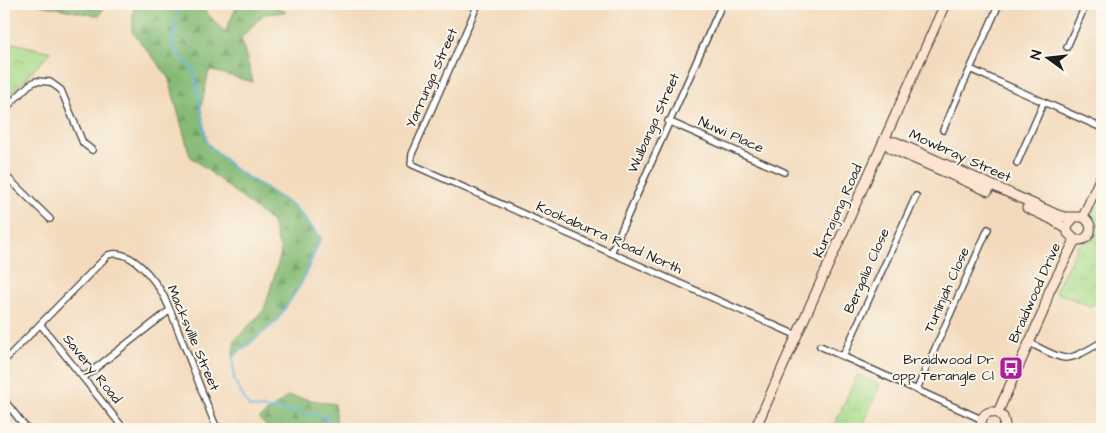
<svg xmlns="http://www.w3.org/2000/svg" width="1106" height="433" font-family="'Architects Daughter',sans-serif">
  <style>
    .forest { fill: url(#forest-firs); stroke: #516c49 }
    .park { fill: url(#park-crowns); stroke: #627c53 }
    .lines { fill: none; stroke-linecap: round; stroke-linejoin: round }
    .stream { stroke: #63b3de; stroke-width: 2 }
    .street-casing { stroke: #3c3834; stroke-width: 8 }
    .secondary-casing { stroke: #3c3834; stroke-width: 11 }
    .street { stroke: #fff; stroke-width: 5.5 }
    .secondary { stroke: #fde4d1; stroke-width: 9 }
    .labels { text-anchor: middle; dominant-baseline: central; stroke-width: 4; stroke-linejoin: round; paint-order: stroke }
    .street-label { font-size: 14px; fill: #1c1c1c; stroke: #fbf7ec }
    .poi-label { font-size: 14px; fill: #1c1c1c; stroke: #fbf7ec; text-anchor: end }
  </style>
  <defs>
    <pattern id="forest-firs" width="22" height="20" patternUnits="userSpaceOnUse" patternTransform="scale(1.25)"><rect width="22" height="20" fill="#86bb76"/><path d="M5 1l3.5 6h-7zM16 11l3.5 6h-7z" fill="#73a066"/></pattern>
    <pattern id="park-crowns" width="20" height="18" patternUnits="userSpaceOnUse" patternTransform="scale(1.25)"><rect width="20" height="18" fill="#a9db8a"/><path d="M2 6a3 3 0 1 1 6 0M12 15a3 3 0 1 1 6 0" fill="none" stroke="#91bb76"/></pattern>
  </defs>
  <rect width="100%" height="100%" fill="#fbf7ec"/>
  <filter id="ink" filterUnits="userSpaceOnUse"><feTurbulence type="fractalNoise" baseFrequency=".02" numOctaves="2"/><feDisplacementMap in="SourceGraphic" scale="10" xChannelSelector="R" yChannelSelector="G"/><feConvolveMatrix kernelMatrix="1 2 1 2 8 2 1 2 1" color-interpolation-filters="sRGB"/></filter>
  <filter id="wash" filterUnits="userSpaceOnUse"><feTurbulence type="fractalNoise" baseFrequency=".0096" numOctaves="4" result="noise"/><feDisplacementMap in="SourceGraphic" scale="20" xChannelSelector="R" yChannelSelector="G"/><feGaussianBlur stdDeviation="1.12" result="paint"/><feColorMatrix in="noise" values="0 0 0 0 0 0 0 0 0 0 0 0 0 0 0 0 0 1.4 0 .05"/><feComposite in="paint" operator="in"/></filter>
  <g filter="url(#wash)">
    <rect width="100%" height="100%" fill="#f3dabc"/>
    <path class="forest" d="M40,4H106L99,16L40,5Z
      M134,4H199L200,6L225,32L238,4H272L286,12L264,14L241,38L253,82L209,70L201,107L207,143L236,170L294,206L321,238L301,284L276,322L233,357L235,340L264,310L281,253L272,222L190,156L168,76L132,32Z
      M288,396L335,404L337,429H269L259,419Z"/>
    <path class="park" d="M4,41L51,52L4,101Z
      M1102,186V300L1090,306L1055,292L1078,246L1087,242L1094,235L1095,226L1090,214Z
      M857,375L880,385L861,429H833Z"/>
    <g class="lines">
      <path class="stream" d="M175,4L177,15L172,46L194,71L207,143L236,170L294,206L321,238L301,284L276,322L233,357L234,380L249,407L290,411L328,417L324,429"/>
    </g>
  </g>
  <g filter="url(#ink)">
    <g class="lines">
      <g class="street-casing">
        <path id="street" d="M478,4L412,154L411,164L796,335
          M1067,47L1086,4
          M970,69L1102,128
          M4,110L29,85L36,81L50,82L61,90L83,143L92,150
          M668,121L784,172
          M943,130L999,4
          M1017,163L1044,102
          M4,174L50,219
          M611,253L722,4
          M40,324L124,429
          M1028,342C1039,347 1054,357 1065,358C1077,358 1092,347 1102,342
          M820,346L981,419
          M843,356L916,196
          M4,361L108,255C129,248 148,272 159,288C169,303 175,323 182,340C194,370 205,400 217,429
          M83,378L170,310
          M917,389L988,229
          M4,400L27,429
          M1096,429L1102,426"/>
      </g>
      <g class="secondary-casing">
        <path id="secondary" d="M884,141L896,142L1058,215L1065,217H1083C1096,225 1091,242 1075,240L1068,233L1067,226L1074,217
          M884,141L892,149L988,191
          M1027,208L1051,219L1067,229
          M1083,217L1102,174
          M998,412L1043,312L1049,292L1075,240
          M755,429L945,4
          M982,429C978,414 992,406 1003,417L1005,424L1003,429"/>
      </g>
      <use href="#street" class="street"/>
      <use href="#secondary" class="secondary"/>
    </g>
  </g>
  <defs>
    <g id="bus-square" transform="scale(1.25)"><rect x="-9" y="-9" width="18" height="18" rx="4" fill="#b5179e" stroke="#fbf7ec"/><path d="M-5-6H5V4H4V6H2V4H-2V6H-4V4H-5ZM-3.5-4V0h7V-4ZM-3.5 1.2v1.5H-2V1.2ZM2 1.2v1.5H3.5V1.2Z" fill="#fff"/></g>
  </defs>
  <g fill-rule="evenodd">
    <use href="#bus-square" x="1011" y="368"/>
  </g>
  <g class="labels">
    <g class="street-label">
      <text transform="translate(432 78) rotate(-66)">Yarrunga Street</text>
      <text transform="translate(654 123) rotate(-66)">Wulbanga Street</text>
      <text transform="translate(731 135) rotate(24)">Nuwi Place</text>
      <text transform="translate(960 156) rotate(24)">Mowbray Street</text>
      <text transform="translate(838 211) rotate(-66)">Kurrajong Road</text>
      <text transform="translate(609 238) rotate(24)">Kookaburra Road North</text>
      <text transform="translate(867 271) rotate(-66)">Bergalia Close</text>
      <text transform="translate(947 290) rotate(-66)">Turlinjah Close</text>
      <text transform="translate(1035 293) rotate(-66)">Braidwood Drive</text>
      <text transform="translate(193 338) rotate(67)">Macksville Street</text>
      <text transform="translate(92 369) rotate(51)">Savery Road</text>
    </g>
    <g class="poi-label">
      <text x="994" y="360">Braidwood Dr<tspan x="994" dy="16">opp Terangle Cl</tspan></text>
    </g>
  </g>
  <rect width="1106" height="433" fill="none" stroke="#fbf7ec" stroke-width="20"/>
  <g transform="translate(1048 58) rotate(285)" stroke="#fbf7ec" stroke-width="4" paint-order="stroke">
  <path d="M0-4L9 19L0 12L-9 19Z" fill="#1c1c1c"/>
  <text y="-8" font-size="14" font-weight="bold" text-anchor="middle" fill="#1c1c1c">N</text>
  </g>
</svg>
